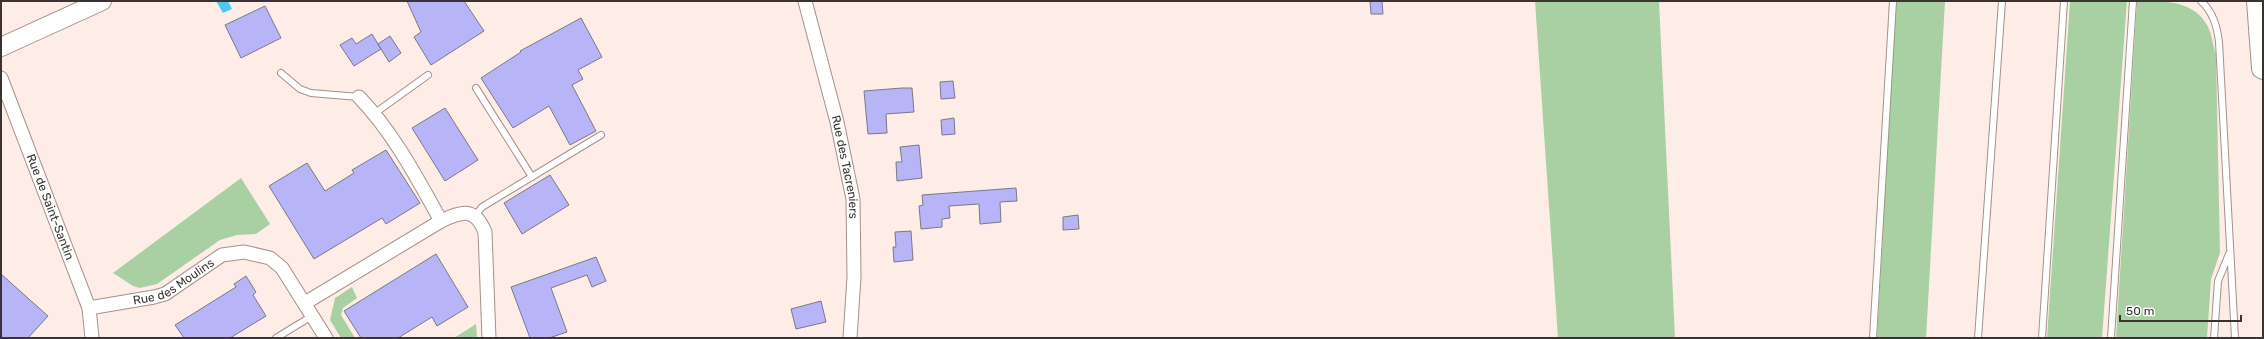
<svg xmlns="http://www.w3.org/2000/svg" width="2264" height="339" font-family="Rubik,sans-serif">
  <style>
    .green { fill: #a9d0a2 }
    .water { fill: #4fc8ef }
    .building { fill: #b8b4f8; stroke: #797986 }
    .lines { fill: none; stroke-linecap: round; stroke-linejoin: round }
    .lane-casing { stroke: #a2928c; stroke-width: 8 }
    .street-casing { stroke: #a2928c; stroke-width: 15 }
    .secondary-casing { stroke: #a2928c; stroke-width: 20 }
    .highway-casing { stroke: #a2928c; stroke-width: 24 }
    .lane { stroke: #fff; stroke-width: 6 }
    .street { stroke: #fff; stroke-width: 13 }
    .secondary { stroke: #fff; stroke-width: 18 }
    .highway { stroke: #fff; stroke-width: 22 }
    .labels { text-anchor: middle; dominant-baseline: central; stroke-width: 4; stroke-linejoin: round; paint-order: stroke }
    .street-label { font-size: 12px; fill: #3a3331; stroke: #fefefe }
  </style>
  <rect width="100%" height="100%" fill="#feede6"/>
  <path class="green" d="M1535,1H1659L1675,338H1558Z
    M1896,1H1945L1926,338H1877Z
    M2070,1H2127L2102,338H2047Z
    M2137,1C2164,1 2193,0 2207,25C2212,33 2213,46 2216,55L2220,253L2211,279L2207,338H2116Z
    M241,178L270,224L256,234L237,235L220,240L157,284L140,288L133,286L113,273Z
    M352,287L357,298L343,308L341,315L355,338H341L330,320L335,298Z
    M476,324L477,338H454Z"/>
  <path class="water" d="M216,1H228L232,9L223,13Z"/>
  <path class="building" d="M407,1H464L484,31L431,65L414,37L421,32Z
    M1370,1H1382L1383,14H1371Z
    M265,6L281,38L241,58L225,25Z
    M581,18L602,57L578,70L583,79L572,85L596,131L570,145L549,106L513,128L481,78L521,52L520,51Z
    M372,34L381,49L354,66L340,45L352,38L356,44Z
    M390,36L401,53L389,62L378,44Z
    M953,81L955,98L941,99L940,82Z
    M902,88H912L914,112L886,114L887,133L868,134L864,91Z
    M445,108L478,160L445,181L412,128Z
    M954,118L955,134L942,135L941,120Z
    M919,145L922,178L897,181L896,162H902L900,147Z
    M386,150L420,203L386,224L382,218L314,259L269,186L307,163L325,191L354,173L352,170Z
    M550,175L569,205L522,234L504,203Z
    M1016,188L1017,201L1000,202L1001,222L980,224L979,204L949,206L950,218L942,219V227L921,229L919,206L923,205L922,195Z
    M1078,215L1079,229L1063,230V217Z
    M911,231L913,260L894,262L893,247H896L895,232Z
    M436,254L468,307L437,326L432,317L398,338H361L344,311Z
    M596,257L606,281L592,287L587,275L551,288L567,332L549,338H530L511,287Z
    M1,274L48,316L28,338H1Z
    M246,276L256,292L253,295L266,316L230,338H184L175,325L236,287L234,284Z
    M821,301L826,322L796,329L791,309Z"/>
  <g class="lines">
    <g class="lane-casing">
      <path id="lane" d="M2201,1C2213,12 2217,26 2219,42L2235,338
        M281,73L300,89L311,93L359,97
        M476,88L532,177
        M375,113L428,75
        M475,216L482,207L601,135
        M276,338L312,316
        M1873,338L1893,1
        M1978,338L2002,1
        M2042,338L2064,1
        M2111,338L2133,1
        M2214,338L2218,281L2229,254"/>
    </g>
    <g class="street-casing">
      <g id="street">
        <path id="s1" d="M805,1L837,122L853,199L854,277L850,338"/>
        <path id="s2" d="M1,78L89,308L92,338"/>
        <path d="M359,97C393,132 417,178 441,221"/>
        <path d="M305,303L441,221C462,211 475,207 485,232L489,338"/>
        <path id="s3" d="M89,308L154,297L165,294L222,255L244,252L270,258L282,268L326,338"/>
      </g>
    </g>
    <g class="secondary-casing">
      <path id="secondary" d="M1,47L102,1"/>
    </g>
    <g class="highway-casing">
      <path id="highway" d="M2258,1L2263,68"/>
    </g>
    <use href="#lane" class="lane"/>
    <use href="#street" class="street"/>
    <use href="#secondary" class="secondary"/>
    <use href="#highway" class="highway"/>
  </g>
  <g class="labels">
    <g class="street-label">
      <text stroke="none"><textPath href="#s1" startOffset="171">Rue des Tacreniers</textPath></text>
      <text stroke="none"><textPath href="#s2" startOffset="138">Rue de Saint-Santin</textPath></text>
      <text stroke="none"><textPath href="#s3" startOffset="90">Rue des Moulins</textPath></text>
    </g>
  </g>
  <rect width="2264" height="339" fill="none" stroke="#3a3331" stroke-width="4"/>
  <path d="M2120 315v6h121v-6" fill="none" stroke="#3a3331" stroke-width="2"/>
  <text x="2126" y="315" font-size="12" fill="#3a3331" stroke="#fefefe" stroke-width="3" paint-order="stroke">50 m</text>
</svg>
